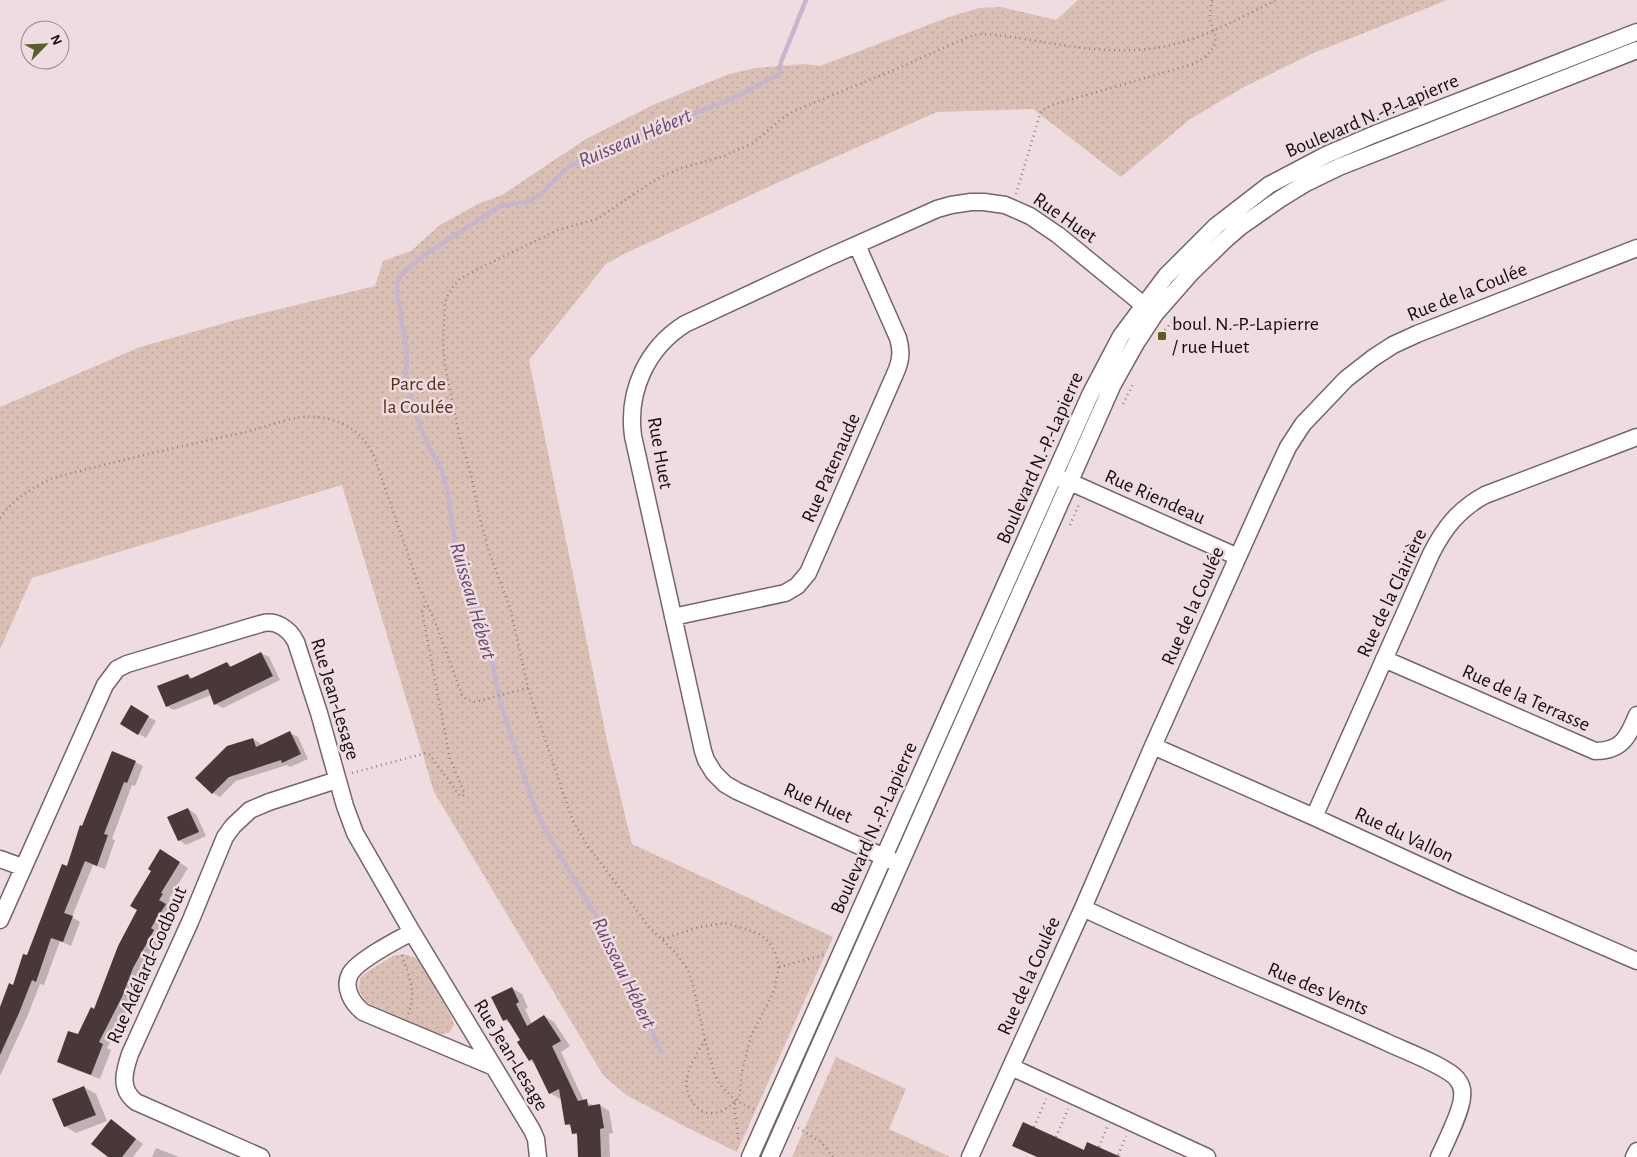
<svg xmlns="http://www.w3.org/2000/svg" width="1637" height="1157" font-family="'Alegreya Sans',sans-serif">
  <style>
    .green { fill: url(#green-dots) }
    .shadow { fill: #0003 }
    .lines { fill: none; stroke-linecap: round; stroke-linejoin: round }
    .stream { stroke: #c7b4ce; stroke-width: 4.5 }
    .building { fill: #483837 }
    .minor-casing { stroke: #756568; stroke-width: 19 }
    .path { stroke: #8d8083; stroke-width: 2.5; stroke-dasharray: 1 4; stroke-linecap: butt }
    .minor { stroke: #fff; stroke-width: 16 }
    .poi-dot { fill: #5a5e2b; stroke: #efdce0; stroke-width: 2 }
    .labels { text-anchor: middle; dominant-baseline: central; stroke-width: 5; stroke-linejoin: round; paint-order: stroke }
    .street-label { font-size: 20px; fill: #140d0f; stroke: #efdce0 }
    .poi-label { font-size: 20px; fill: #140d0f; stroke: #efdce0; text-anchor: start }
    .park-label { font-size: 20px; fill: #592e17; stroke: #efdce0 }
    .water-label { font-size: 21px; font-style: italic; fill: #66486f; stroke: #efdce0 }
  </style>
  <defs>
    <pattern id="green-dots" width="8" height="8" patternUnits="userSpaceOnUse" patternTransform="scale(1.25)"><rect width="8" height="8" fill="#dac0b4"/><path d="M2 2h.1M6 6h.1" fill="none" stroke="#baa49a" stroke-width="1.8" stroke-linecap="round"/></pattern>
  </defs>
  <rect width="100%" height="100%" fill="#efdce0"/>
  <path class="green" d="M1078,0H1447L1311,54L1242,88L1189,120L1121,177L1033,109L937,112L779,182L624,254L606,264L529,360L608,745L632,844L833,937L737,1152L684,1126L626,1095L603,1075L434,792L342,485L32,578L0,649V407L140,347L239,319L375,286L383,261L411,251L440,225L478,204L502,195L586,139L653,105L729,74L755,68L804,64L820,66L949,17L979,8L1001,7L1056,20Z
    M403,954L414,957L419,961L451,1016L454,1025L449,1033L440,1034L372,1005L366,1002L360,992L359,987L360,978L367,972L393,956Z
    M836,1057L906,1089L889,1129L950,1157H792Z"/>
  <path class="shadow" d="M261,653L269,657L280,680L223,708L215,704L211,695L174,710L166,706L188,675L194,679L227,664L233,667Z
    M131,707L156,721L146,738L121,724Z
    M290,733L298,737L308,759L290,767L287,765L236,781L220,797L213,793L253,739L260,743L261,746Z
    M135,762L143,766L135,786L132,785L112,839L115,840L105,869L93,865L72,917L80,922L71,946L60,941L44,985L40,984L27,1017L0,1076V1023L13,986L67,867L82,827Z
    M188,809L196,814L206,836L186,845L179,840Z
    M169,856L188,868L169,899L170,900L167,905L174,909L159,934L162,936L142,973L131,1002L107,1048L111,1050L100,1079L66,1066L58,1061L78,1036L95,1011L138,909Z
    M512,988L522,994L528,1008L525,1009L532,1024L544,1016L554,1022L570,1046L561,1052L584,1101L595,1106L600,1105L609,1111L613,1133L609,1134L610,1157H579L578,1136L573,1133L572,1127L566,1124L562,1098L560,1099L550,1093L536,1064L529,1060L522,1040L512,1024L504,1020Z
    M84,1087L96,1094L107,1121L76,1133L65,1126Z
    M118,1125L143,1144L133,1157H110Z
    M156,1148L179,1157H152Z"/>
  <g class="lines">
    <path class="stream" d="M661,1051L606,933L547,833L534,806L501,705L484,623L477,600L463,580L457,559L448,494L442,470L428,445L415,413L406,376L407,353L397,292L398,280L406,270L429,252L500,206L527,202L540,195L568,167L615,144L734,98L779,74L781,62L806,0"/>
  </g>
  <path class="building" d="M261,652L273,676L214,705L208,689L166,707L157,686L188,674L190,679L227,662L230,667Z
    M131,705L149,716L138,735L120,724Z
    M290,731L301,754L282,763L281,760L229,777L212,794L195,778L227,746L253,738L256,747Z
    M112,751L136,761L127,783L124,782L104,834L108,835L97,866L85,861L64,913L73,916L63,942L51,938L36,982L32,980L19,1013L0,1055V1007L9,983L13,985L23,954L27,955L62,864L67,866L80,825L82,826Z
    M188,808L199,832L178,841L167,817Z
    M160,849L180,862L161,893L163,894L159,900L166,904L151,928L154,930L133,968L122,997L99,1042L103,1044L91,1075L57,1062L68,1031L78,1034L91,1007L94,1009L118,946L137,910L130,906L151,871L148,869Z
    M512,987L519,1002L516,1004L527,1026L544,1015L561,1041L552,1046L578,1101L587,1099L588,1106L600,1104L604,1128L600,1129L601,1157H578L577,1133L572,1134L570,1124L565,1125L559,1089L549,1094L532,1059L529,1061L517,1042L520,1040L507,1019L503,1021L491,997Z
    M84,1086L96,1115L64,1127L52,1099Z
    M111,1119L136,1139L122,1157H108L91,1144Z
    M1023,1122L1084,1150L1087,1142L1121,1157H1037L1012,1146Z"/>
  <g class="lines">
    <g class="minor-casing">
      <path id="minor" d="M1061,478L1238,557
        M673,617L785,593L797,586L808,573L895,374C901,361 902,351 898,338L857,245
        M1384,659L1595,751C1622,751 1628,737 1637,715
        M1153,746L1314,817L1462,885L1637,961
        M1314,817L1431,554C1444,528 1459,509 1485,495L1637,437
        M0,859L22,867
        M893,861L737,791L725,784L714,773L706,760L703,751L633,436C627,391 647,348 685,324L829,257L937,209L951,205L971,202H984L1005,205L1030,216L1058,235L1152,312
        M1083,908C1182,955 1284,996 1384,1041C1400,1049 1447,1066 1457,1079C1461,1084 1463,1091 1462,1097C1462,1110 1445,1144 1439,1157
        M0,920L105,685L117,669L127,664L260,624C275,619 289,628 296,642L319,713L345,806L355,833L412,932L532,1130L536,1139L538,1157
        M412,932C397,940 358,960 350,974C343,988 352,1003 363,1012L494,1067
        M1011,1067L1207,1157
        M261,1157L136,1102C119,1089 124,1072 130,1054L190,922L225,837L233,826L250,810L269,802L337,780
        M750,1157L1090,395L1121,336L1166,276L1216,226L1269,185L1328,154L1375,134L1637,32
        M770,1157L1113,384L1136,343L1155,314L1191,273L1225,240L1240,227L1280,199L1306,183L1339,167L1637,50
        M970,1157L1083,908L1153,746L1268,490L1288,447L1303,424L1346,379L1373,358L1393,345L1417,334L1637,248
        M1634,1157L1637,1151"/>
    </g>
    <path class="path" d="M1016,194L1041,111L1052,105L1193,64C1205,58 1217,51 1215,35C1214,30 1211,25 1210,20C1210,13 1211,6 1212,0
      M1165,330L1176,317
      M1123,404L1133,384
      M0,518C13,499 32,488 53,478C117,461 181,446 246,432C265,427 298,414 317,417C345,420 364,433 375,459L420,589L434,619L462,695L466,699L475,702L528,688
      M1070,525L1080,502
      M352,773L426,753L430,755L460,796H463L464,792L450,759L422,611L424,607L427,604
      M663,939L699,927L725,923L758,933L769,942L775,952L779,967L774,991L751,1036L741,1076L740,1094L734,1106L739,1143
      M402,955C409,977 417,992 408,1015
      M779,967L824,955
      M705,1040C698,1052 689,1065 687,1079C684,1096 699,1119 718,1112C724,1110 730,1106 735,1102
      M754,1109L736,1101L720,1085L715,1076L705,1040L693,985L688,970L677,954L650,928L587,845L573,821L563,793L528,688L510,608L488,549L480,518L470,471L459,435L445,365L443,342L445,303L448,295L453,287L460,279L470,273L558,230L597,219L652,182L665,175L682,168L724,156L753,143L783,118L794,111L901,67L968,37L980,34L997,35C1054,42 1114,59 1171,45C1209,36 1242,17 1276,0
      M1034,1127L1046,1099
      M798,1128L821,1142L833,1157
      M1056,1137L1068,1109
      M1099,1147L1107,1127
      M1118,1155L1126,1136"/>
    <use href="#minor" class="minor"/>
  </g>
  <rect class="poi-dot" x="1157" y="331" width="10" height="10" rx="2.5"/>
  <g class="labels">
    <g class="street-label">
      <text transform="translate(1372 116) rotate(-23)">Boulevard N.-P.-Lapierre</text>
      <text transform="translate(1065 218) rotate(35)">Rue Huet</text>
      <text transform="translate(1467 292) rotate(-22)">Rue de la Coulée</text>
      <text transform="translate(660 453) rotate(80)">Rue Huet</text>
      <text transform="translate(1040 458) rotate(-66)">Boulevard N.-P.-Lapierre</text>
      <text transform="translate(831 468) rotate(-66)">Rue Patenaude</text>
      <text transform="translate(1155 497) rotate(24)">Rue Riendeau</text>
      <text transform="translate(1392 593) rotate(-65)">Rue de la Clairière</text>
      <text transform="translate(1193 606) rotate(-66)">Rue de la Coulée</text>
      <text transform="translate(1526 698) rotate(24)">Rue de la Terrasse</text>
      <text transform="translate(335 699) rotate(73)">Rue Jean-Lesage</text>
      <text transform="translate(818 803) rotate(24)">Rue Huet</text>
      <text transform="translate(874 828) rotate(-66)">Boulevard N.-P.-Lapierre</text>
      <text transform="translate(1404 835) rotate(25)">Rue du Vallon</text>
      <text transform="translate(147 965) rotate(-66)">Rue Adélard-Godbout</text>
      <text transform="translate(1029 976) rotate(-66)">Rue de la Coulée</text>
      <text transform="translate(1318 989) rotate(23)">Rue des Vents</text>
      <text transform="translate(511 1055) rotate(59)">Rue Jean-Lesage</text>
    </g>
    <g class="poi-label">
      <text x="1172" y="324">boul. N.-P.-Lapierre<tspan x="1172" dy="23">/ rue Huet</tspan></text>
    </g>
    <g class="park-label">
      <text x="418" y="384">Parc de<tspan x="418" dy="23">la Coulée</tspan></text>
    </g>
    <g class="water-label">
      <text transform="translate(635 138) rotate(-23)">Ruisseau Hébert</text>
      <text transform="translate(473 601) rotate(74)">Ruisseau Hébert</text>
      <text transform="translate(624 973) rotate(64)">Ruisseau Hébert</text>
    </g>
  </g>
  <g transform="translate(45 45) rotate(66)"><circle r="24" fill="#efdce0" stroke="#97898c"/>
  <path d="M0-4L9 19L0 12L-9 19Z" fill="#5a5e2b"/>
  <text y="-8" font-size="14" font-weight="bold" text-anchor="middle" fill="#140d0f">N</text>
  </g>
</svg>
